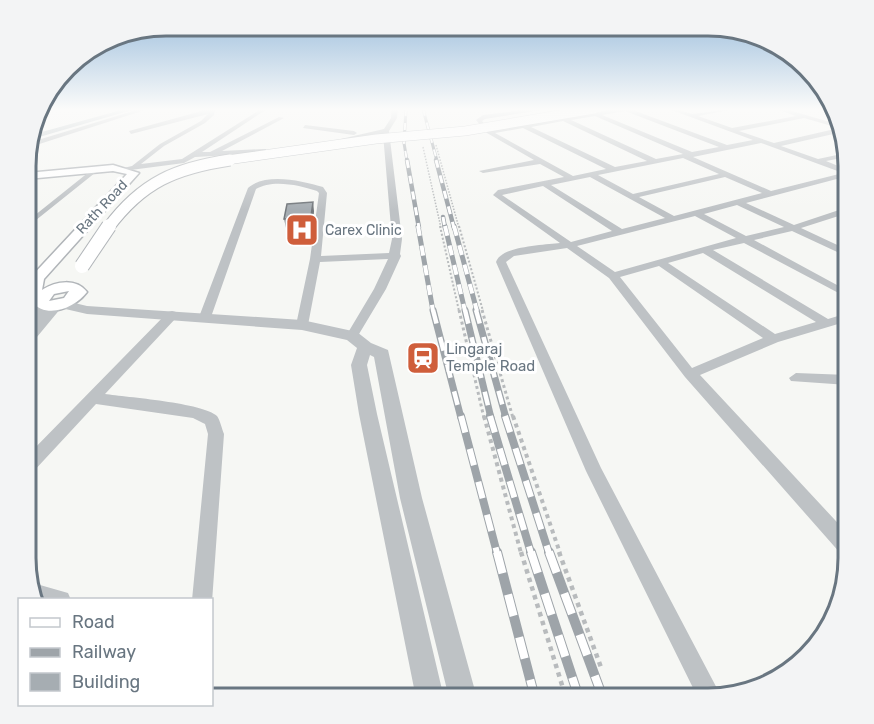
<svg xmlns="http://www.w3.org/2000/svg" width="874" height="724" font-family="Rubik,sans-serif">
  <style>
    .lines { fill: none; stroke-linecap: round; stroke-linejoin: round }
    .canal { fill: #b7c1c5; fill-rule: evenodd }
    .secondary-casing { stroke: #b1b5b9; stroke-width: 3 }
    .path-far4 { stroke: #b8bbbd; stroke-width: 1.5; stroke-dasharray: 1.5 1.5; stroke-linecap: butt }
    .path-far3 { stroke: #b8bbbd; stroke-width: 2; stroke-dasharray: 2 2; stroke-linecap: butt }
    .path-far2 { stroke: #b8bbbd; stroke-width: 3; stroke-dasharray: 3 3; stroke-linecap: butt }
    .path-far1 { stroke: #b8bbbd; stroke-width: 4; stroke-dasharray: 4 4; stroke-linecap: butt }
    .path { stroke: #b8bbbd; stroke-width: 4.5; stroke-dasharray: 4.5 4.5; stroke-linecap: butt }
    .service { stroke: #bec2c5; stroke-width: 4.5 }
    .minor { fill: #bec2c5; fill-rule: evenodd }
    .tertiary { fill: #bec2c5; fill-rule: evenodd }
    .secondary { fill: #fff; fill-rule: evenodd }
    .rail-far5-casing { stroke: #9ea4a9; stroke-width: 3 }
    .rail-far4-casing { stroke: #9ea4a9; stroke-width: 4.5 }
    .rail-far3-casing { stroke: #9ea4a9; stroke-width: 5 }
    .rail-far2-casing { stroke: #9ea4a9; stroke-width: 7 }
    .rail-far1-casing { stroke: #9ea4a9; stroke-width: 8 }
    .rail-casing { stroke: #9ea4a9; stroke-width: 10 }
    .rail-far5 { stroke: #fff; stroke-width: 2; stroke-dasharray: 7; stroke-linecap: butt }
    .rail-far4 { stroke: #fff; stroke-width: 3; stroke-dasharray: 8; stroke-linecap: butt }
    .rail-far3 { stroke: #fff; stroke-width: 4; stroke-dasharray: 10; stroke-linecap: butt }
    .rail-far2 { stroke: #fff; stroke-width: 4.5; stroke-dasharray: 14; stroke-linecap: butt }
    .rail-far1 { stroke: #fff; stroke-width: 6; stroke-dasharray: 17; stroke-linecap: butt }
    .rail { stroke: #fff; stroke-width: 8; stroke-dasharray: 22; stroke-linecap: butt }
    .secondary-bridge-far2-casing { stroke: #b1b5b9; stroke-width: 10; stroke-linecap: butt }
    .secondary-bridge-far1-casing { stroke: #b1b5b9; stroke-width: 13; stroke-linecap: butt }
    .secondary-bridge-casing { stroke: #b1b5b9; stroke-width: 16; stroke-linecap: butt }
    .secondary-bridge-far2 { stroke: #fff; stroke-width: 9 }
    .secondary-bridge-far1 { stroke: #fff; stroke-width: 11 }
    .secondary-bridge { stroke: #fff; stroke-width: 14 }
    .wall { fill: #8f9599 }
    .shaded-wall { fill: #74797d }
    .building { fill: #a6adb2; stroke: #74797d; stroke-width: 1.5 }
    .labels { text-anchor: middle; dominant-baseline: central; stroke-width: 6; stroke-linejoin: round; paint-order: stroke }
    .far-street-label { font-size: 14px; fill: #697681; stroke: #fff }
    .far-poi-label { font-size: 14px; fill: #697681; stroke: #fff; text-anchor: start }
    .poi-label { font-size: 15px; fill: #697681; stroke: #fff; text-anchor: start }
    .rim { fill: none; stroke: #697681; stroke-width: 3 }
  </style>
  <rect width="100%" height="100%" fill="#f6f7f4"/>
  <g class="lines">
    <path class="canal" d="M125,109H135L29,140L31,135Z"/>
    <g class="secondary-casing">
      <path id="secondary" d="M113,165L139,173L44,279L42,290C56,281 76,278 87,292C76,307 47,320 32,302L34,299L26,292L30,278L127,174L113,171L27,179V173ZM69,291L64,298L49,301L54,294Z"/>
    </g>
    <path class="path-far4" d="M436,145L459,228
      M423,147L441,228"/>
    <path class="path-far3" d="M440,226L459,311
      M459,226L483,311"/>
    <path class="path-far2" d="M459,310L484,418
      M482,310L513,418"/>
    <path class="path-far1" d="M484,416L521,553
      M513,416L560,553"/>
    <path class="path" d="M521,552L566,698
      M559,552L602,670"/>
    <path class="service" d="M35,218L95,170"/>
    <path class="minor" d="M140,109H148L27,148L28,143Z
      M209,109H215L214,115L205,123L164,146L141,164L182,159L261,109H267L202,152H210L279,117L284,118L222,151L263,149H266V153L195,157L184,163L123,171L119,169L132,166L160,144L201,121L208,114L131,134L129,131Z
      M392,109H398L397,118L389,131L402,239L400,254L401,256L386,289L356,339L352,340L346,336L374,289L388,259L320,262L308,325L306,328H298L296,325L310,259L319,193L317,191C300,185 272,179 256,189L211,317L205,321L201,320L199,317L248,188C266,172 302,181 323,187L327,193L321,256L389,253L392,239L383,134L335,143L332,141L384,129L391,118Z
      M533,109H546L485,119L482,121L490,130L618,109H630L727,145L753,140L669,109H676L692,114L734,109L698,116L732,128L796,116L777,109H785L840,125L842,132L781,146L818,159L846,153L847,157L826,161L848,170V176L746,203L794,225L848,207V213L801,228L848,250V257L792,231L754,240L848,291V298L744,243L713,250L828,319L848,313V321L778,342L700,375L848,534V556L841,554L685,377L609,278L567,248L514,256L506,262L601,468L721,696L698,698L586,471L496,262C501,246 544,245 560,243L493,195L498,190L564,177L540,164L483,173L479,171L534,160L487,133L476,120L483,115ZM625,111L719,147L692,152L602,115ZM595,116L683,154L656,159L571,120ZM804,118L839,128L774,143L739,131ZM563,121L647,161L615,167L531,127ZM523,128L606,169L573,176L495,133ZM761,143L843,173L771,191L693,157ZM683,158L719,174L633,194L598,175ZM590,177L665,218L622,229L551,185ZM725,177L762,193L674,216L639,197ZM543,186L612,231L571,242L502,195ZM737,205L784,227L746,236L704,214ZM695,216L736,238L615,272L577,246ZM703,253L816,322L775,334L668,263ZM659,266L763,338L692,368L620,277Z
      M305,125L354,131L357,133L354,135L303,128Z
      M172,311L176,312L178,315L176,318L105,394C126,397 204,403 217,416C220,420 222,429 224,434L212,602V600H192L208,434L205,424L193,418L96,404L32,473L26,475V457L168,312Z
      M796,373L848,375V385L791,381L789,378Z
      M33,583L68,593L71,600H34L30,584Z"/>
    <path class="tertiary" d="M62,300L87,306L302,320L357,332L371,343L388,350L422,498L477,698H449L400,498L374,357L370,355L367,365L377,414L444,698H416L359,414L351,365L357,348L347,340L302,330L87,314L61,308L32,343L26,344V329L30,325L26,326V312L37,302L42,301L49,304Z"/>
    <use href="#secondary" class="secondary"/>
    <g class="rail-far5-casing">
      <path id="rail-far5" d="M406,109L404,143L407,161
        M423,109L437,161"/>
    </g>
    <g class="rail-far4-casing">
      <path id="rail-far4" d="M407,160L419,228
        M436,160L454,228
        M443,217L445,228"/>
    </g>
    <g class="rail-far3-casing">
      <path id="rail-far3" d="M418,226L433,311
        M445,226L465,311
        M454,226L477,311"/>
    </g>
    <g class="rail-far2-casing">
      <path id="rail-far2" d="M433,310L461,418
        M465,310L491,418
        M476,310L506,418"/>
    </g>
    <g class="rail-far1-casing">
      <path id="rail-far1" d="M461,416L497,553
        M490,416L531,553
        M505,416L549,553"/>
    </g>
    <g class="rail-casing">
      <path id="rail" d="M497,552L535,698
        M531,552L579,698
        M549,552L603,698"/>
    </g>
    <use href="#rail-far5" class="rail-far5"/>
    <use href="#rail-far4" class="rail-far4"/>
    <use href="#rail-far3" class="rail-far3"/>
    <use href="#rail-far2" class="rail-far2"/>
    <use href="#rail-far1" class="rail-far1"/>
    <use href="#rail" class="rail"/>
    <g class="secondary-bridge-far2-casing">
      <path id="secondary-bridge-far2" d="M220,161L376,139L465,131L594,109"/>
    </g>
    <g class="secondary-bridge-far1-casing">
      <path id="secondary-bridge-far1" d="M108,228C142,182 176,168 230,160"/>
    </g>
    <g class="secondary-bridge-casing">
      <path id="secondary-bridge" d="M82,266L109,226"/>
    </g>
    <use href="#secondary-bridge-far2" class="secondary-bridge-far2"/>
    <use href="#secondary-bridge-far1" class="secondary-bridge-far1"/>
    <use href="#secondary-bridge" class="secondary-bridge"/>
  </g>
  <path class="wall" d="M314,211L311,232L290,233L289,228H286L284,219Z"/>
  <path class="shaded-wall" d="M313,202L314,211L311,232L310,223Z"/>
  <path class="building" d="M313,202L310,223H288L289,219H284L287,204Z"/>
  <linearGradient id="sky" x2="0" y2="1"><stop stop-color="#94b9da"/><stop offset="0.52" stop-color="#fbfbfa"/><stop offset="1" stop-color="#fbfbfa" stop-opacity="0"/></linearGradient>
  <rect width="874" height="210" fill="url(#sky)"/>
  <defs>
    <g id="hospital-square" transform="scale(1.725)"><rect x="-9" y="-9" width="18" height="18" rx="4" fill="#cf5e3b" stroke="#fff"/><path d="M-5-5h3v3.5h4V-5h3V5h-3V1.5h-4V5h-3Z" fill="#fff"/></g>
    <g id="station-square" transform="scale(1.725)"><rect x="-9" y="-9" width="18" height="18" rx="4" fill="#cf5e3b" stroke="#fff"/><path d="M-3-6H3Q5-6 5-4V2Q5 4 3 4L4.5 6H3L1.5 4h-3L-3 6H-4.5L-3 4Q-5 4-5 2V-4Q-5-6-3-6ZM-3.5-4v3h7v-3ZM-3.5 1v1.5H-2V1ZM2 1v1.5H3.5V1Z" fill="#fff"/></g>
  </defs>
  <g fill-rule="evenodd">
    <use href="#hospital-square" x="302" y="230"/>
    <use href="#station-square" x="423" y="358"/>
  </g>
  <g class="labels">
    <g class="far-street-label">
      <text transform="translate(102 207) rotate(-47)">Rath Road</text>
    </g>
    <g class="far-poi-label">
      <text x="325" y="230">Carex Clinic</text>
    </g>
    <g class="poi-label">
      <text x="446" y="349">Lingaraj<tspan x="446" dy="17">Temple Road</tspan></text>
    </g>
  </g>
  <path d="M0 0H874V724H0ZM166 36H708A130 130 0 0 1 838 166V558A130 130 0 0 1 708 688H166A130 130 0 0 1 36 558V166A130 130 0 0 1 166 36Z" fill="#f3f4f5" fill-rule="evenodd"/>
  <path class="rim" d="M166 36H708A130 130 0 0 1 838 166V558A130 130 0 0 1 708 688H166A130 130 0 0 1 36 558V166A130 130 0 0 1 166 36Z"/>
  <rect x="18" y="598" width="195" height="108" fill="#ffffff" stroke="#c3c8cd" stroke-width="1.5"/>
  <rect x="30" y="618" width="30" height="9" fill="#ffffff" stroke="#c3c8cd" stroke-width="1.5"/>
  <text x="72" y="628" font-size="18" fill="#697681">Road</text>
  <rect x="30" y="648" width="30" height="9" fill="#9ea4a9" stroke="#c3c8cd" stroke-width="1.5"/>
  <text x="72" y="658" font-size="18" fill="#697681">Railway</text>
  <rect x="30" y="673" width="30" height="18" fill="#a6adb2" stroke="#c3c8cd" stroke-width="1.5"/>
  <text x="72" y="688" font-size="18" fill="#697681">Building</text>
</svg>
